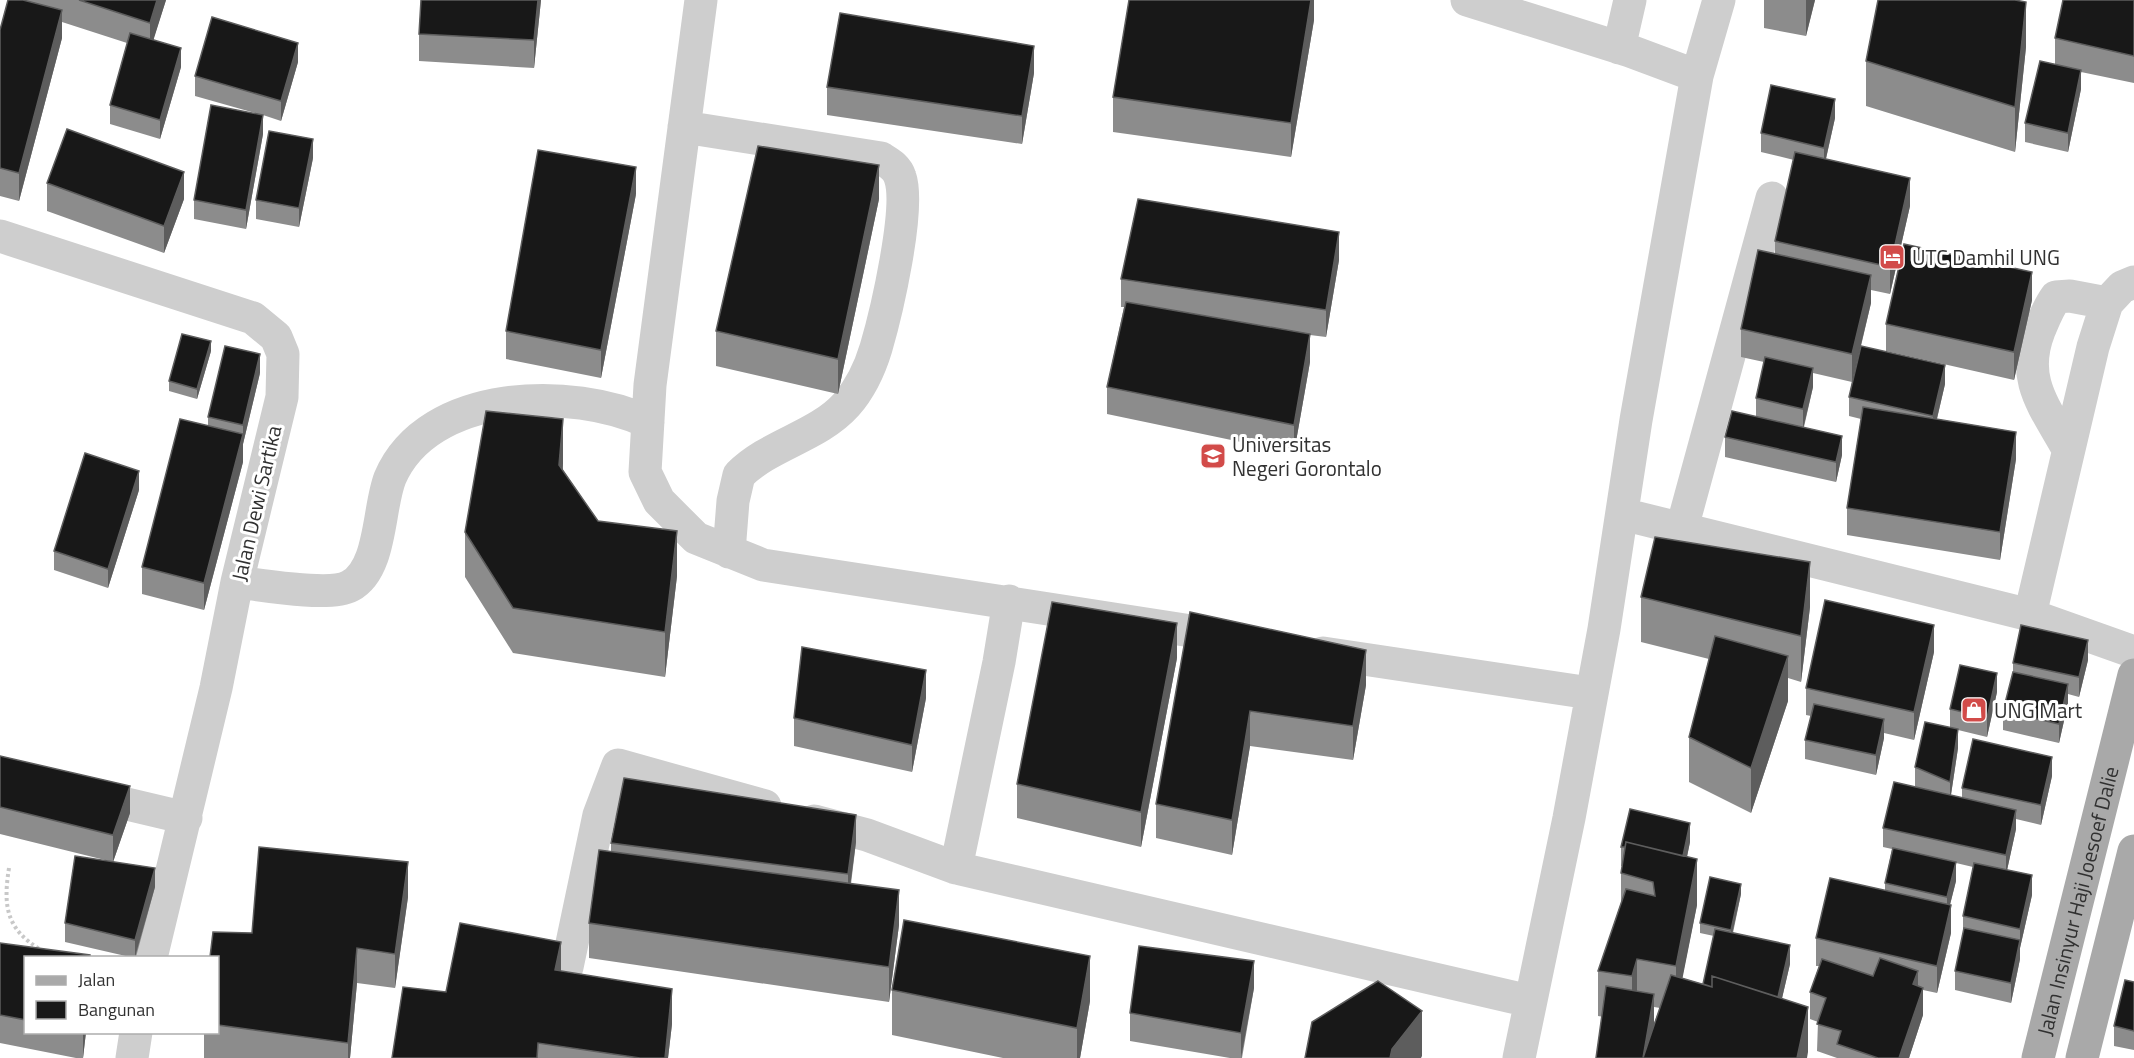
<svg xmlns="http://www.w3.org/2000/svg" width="2134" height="1058" font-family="'Titillium Web',sans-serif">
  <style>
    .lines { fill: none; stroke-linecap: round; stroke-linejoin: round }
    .path { stroke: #c8c8c8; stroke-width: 4; stroke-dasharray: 3 3; stroke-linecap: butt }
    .minor { stroke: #cecece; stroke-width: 33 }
    .major { stroke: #a9a9a9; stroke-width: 33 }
    .wall { fill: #8c8c8c; fill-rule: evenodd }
    .shaded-wall { fill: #5d5d5d }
    .building { fill: #181818; stroke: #5d5d5d; stroke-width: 1.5 }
    .labels { text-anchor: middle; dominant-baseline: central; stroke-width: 6; stroke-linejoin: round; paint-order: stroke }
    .poi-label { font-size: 21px; fill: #313131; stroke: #fff; text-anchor: start }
    .street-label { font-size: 21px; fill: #313131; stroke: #fff }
  </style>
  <rect width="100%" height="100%" fill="#fff"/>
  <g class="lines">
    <path class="path" d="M9,868C3,906 6,929 41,950"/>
    <path class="minor" d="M701,0L650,385L645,472L659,501L696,538L763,565L1230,637
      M1467,0L1630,51L1697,76
      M1619,48L1630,0
      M684,127L881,158C889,163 897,167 900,177C911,208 886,314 876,348C870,368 860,389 846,405C817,437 770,444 739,475L733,501L729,552
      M0,236L253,318L276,337L283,354L282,397L237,582L216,688L151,958
      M2134,282L2122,287L2107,303L2093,347L2030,615L2134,652
      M2068,449C2045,407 2020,380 2039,331C2044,319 2048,308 2056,297L2070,296L2107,303
      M1622,514L2030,615
      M1682,528L1772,198
      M237,582C261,585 330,597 350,586C382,569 378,508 390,478C428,389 573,386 648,422
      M1009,601L999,662L956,868L1529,1001
      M1323,653L1590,693
      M0,774L186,818
      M814,821L867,835L956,868
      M567,967L599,815L618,765L765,806
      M132,1058L136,1032
      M1519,1058L1569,818L1604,629L1636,420L1697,76L1719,0"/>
    <g class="major">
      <path id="s1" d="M2038,1058L2134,675"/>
      <path d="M2082,1058L2134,851"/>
    </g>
  </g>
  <path class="wall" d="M8,0H166L153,40L181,67L160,139L110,124V105L127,43L62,22V38L19,201L0,196V30Z
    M541,0L534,68L419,61V34Z
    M1314,0V20L1291,157L1113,132V97Z
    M1764,0H1815L1806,36L1764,28Z
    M2134,0V83L2081,72V89L2068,152L2025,142V123L2055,64V38Z
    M2026,47L2015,152L1866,106V61Z
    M298,62L281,121L263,115V134L246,229L194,219V200L255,113L195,96V76Z
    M1034,73L1022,144L827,115V87Z
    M1835,118L1826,159L1910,206L1890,294L1871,290V303L1861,346L1945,384L1937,419L2016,459L2000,560L1847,535V508L1861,419L1849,416V397L1852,382L1813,373V387L1804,427L1842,455L1836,482L1725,457V437L1756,416V398L1764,362L1741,357V329L1775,254V241L1794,160L1761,152V133Z
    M313,158L299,227L256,219V200Z
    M47,183L184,199L164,253L47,211Z
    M636,194L601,378L506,359V331Z
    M879,199L838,394L716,366V331Z
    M1339,260L1326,337L1310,335V362L1294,453L1107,414V387L1124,307H1121V279Z
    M2032,300L2014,380L1886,351V324Z
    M211,351L197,399L169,391V381Z
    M260,373L243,444V462L204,610L142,594V567L208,426V417Z
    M563,464V470L598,521L677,576L665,677L513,653L465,577V532Z
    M139,490L108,588L54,570V551Z
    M1641,597L1810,607L1801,682L1788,678V701L1751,813L1689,782V737L1709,659L1641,642Z
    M1190,612L1366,685L1353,760L1250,746L1232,855L1156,838V804Z
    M1934,652L1914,740L1884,733V738L1876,775L1805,759V740L1811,716L1806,715V688Z
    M1177,658L1141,847L1017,818V784Z
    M2088,660L2079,697L2068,694V703L2059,743L2003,730V711L2013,672V663Z
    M1997,692L1987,737L1958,730V748L1951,795L1962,798V788L2052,776L2041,825L2016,819V829L2007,870L2032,895L2020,948V959L2011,1003L1955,990V971L1963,935V916L1973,867L1956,863V881L1950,905L1951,933L1937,993L1923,990V1015L1909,1058H1837L1817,1051L1818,1022L1810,1019V992L1819,966H1816V938L1885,890V883L1892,849L1883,847V828L1917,788L1915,786V767L1950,727V709Z
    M926,698L912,772L794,746V718Z
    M0,756L130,813L113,862L155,887L136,957H130L65,942V923L109,861L0,834Z
    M856,842L851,884L899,925L889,1002L589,958V923L611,852V843Z
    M1690,842L1687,857L1697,905L1682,978L1703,984L1714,936L1700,933V923L1741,894L1733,933L1790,964L1782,998L1808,1052L1598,1016V971L1621,903V873L1622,866H1621V847ZM1654,1007L1660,1008L1654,1023Z
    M408,897L395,988L357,983L350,1058H204V1032H218V957L252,933Z
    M0,943L26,957V1032H86L83,1058H76L0,1043Z
    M561,971L672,1024L668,1058H392L446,992Z
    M2134,982V1050L2114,1046V1026Z
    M1254,988L1242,1058H1230L1130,1041V1013Z
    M892,990L1090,1001L1080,1058H1003L892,1035Z"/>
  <path class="shaded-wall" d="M157,0H166L150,51V23Z
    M538,0H541L534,68V40Z
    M1311,0H1314V20L1291,157V123Z
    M1806,0H1815L1806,36Z
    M2026,2V47L2015,152V107Z
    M62,10V38L19,201V173Z
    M298,43V62L281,121V101Z
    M1034,46V73L1022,144V116Z
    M181,48V67L160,139V120Z
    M2081,70V89L2068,152V133Z
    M1835,99V118L1824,167V148Z
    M263,115V134L246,229V210Z
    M313,139V158L299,227V208Z
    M879,165V199L838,394V359Z
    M636,167V194L601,378V350Z
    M184,172V199L164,253V226Z
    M1910,178V206L1890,294V267Z
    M1339,232V260L1326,337V310Z
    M2032,272V300L2014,380V352Z
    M1871,275V303L1852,382V354Z
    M1310,334V362L1294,453V425Z
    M211,341V351L197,399V389Z
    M260,354V373L243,444V425Z
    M1945,365V384L1933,435V416Z
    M1813,368V387L1803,429V409Z
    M563,419V464L559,510V465Z
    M2016,432V459L2000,560V532Z
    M243,434V462L204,610V583Z
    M1842,436V455L1836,482V462Z
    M139,471V490L108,588V569Z
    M677,531V576L665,677V632Z
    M1810,562V607L1801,682V636Z
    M1177,623V658L1141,847V812Z
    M1934,625V652L1914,740V712Z
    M2088,640V660L2079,697V677Z
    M1366,650V685L1353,760V726Z
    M1788,656V701L1751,813V768Z
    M926,670V698L912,772V745Z
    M1997,673V692L1987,737V718Z
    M2068,684V703L2059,743V724Z
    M1250,711V746L1232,855V820Z
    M1884,719V738L1876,775V755Z
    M1958,729V748L1950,801V782Z
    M2052,757V776L2041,825V805Z
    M130,786V813L113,862V835Z
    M2016,810V829L2006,875V855Z
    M856,815V842L848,902V874Z
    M1690,823V842L1682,880V860Z
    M1697,859V905L1676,1011V966Z
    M408,862V897L395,988V954Z
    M1956,862V881L1947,916V897Z
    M155,868V887L135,957V940Z
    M2032,875V895L2020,948V959L2011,1003V983L2020,940V929Z
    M1741,884V894L1731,939V930Z
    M899,890V925L889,1002V967Z
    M1951,905V933L1937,993V966Z
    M561,942V976L555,970Z
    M1790,945V964L1776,1024V1005Z
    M357,948V983L350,1058H348V1043Z
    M1090,956V1001L1080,1058H1077V1028Z
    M1637,959V1004L1632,1021V976Z
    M1254,961V988L1241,1058V1033Z
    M1918,971V998L1913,984Z
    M1923,988V1015L1909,1058H1899Z
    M672,989V1024L668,1058H665Z
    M1654,994V1039L1643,1058Z
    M1808,1007V1052L1807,1058H1797Z
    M1422,1011V1056L1421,1058H1390L1392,1049Z
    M83,1032H86L83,1058Z"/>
  <path class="building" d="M8,0H23L62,10L19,173L0,168V30Z
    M79,0H157L150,23Z
    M421,0H538L534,40L419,34Z
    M1129,0H1311L1291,123L1113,97Z
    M1878,0H2015L2026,2L2015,107L1866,61Z
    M2063,0H2134V56L2055,38Z
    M840,13L1034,46L1022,116L827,87Z
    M212,17L298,43L281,101L195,76Z
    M130,33L181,48L160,120L110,105Z
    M2040,61L2081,70L2068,133L2025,123Z
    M1771,85L1835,99L1824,148L1761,133Z
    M211,105L263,115L246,210L194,200Z
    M67,129L184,172L164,226L47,183Z
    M269,131L313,139L299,208L256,200Z
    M758,146L879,165L838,359L716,331Z
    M538,150L636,167L601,350L506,331Z
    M1795,152L1910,178L1890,267L1775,241Z
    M1138,199L1339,232L1326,310L1121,279Z
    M1904,244L2032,272L2014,352L1886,324Z
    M1758,250L1871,275L1852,354L1741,329Z
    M1126,302L1310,334L1294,425L1107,387Z
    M182,334L211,341L197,389L169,381Z
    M225,346L260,354L243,425L208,417Z
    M1861,346L1945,365L1933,416L1849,397Z
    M1765,357L1813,368L1803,409L1756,398Z
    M1863,407L2016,432L2000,532L1847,508Z
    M486,411L563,419L559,465L598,521L677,531L665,632L513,608L465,532Z
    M1732,411L1842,436L1836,462L1725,437Z
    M180,419L243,434L204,583L142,567Z
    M85,453L139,471L108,569L54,551Z
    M1655,537L1810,562L1801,636L1641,597Z
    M1825,600L1934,625L1914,712L1806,688Z
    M1052,602L1177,623L1141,812L1017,784Z
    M1190,612L1366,650L1353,726L1250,711L1232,820L1156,804Z
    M2021,625L2088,640L2079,677L2013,663Z
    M1715,636L1788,656L1751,768L1689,737Z
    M802,647L926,670L912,745L794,718Z
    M1960,665L1997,673L1987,718L1950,709Z
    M2013,672L2068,684L2059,724L2003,711Z
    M1814,704L1884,719L1876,755L1805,740Z
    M1925,722L1958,729L1950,782L1915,767Z
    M1973,739L2052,757L2041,805L1962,788Z
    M0,756L130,786L113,835L0,807Z
    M624,778L856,815L848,874L611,843Z
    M1894,782L2016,810L2006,855L1883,828Z
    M1630,809L1690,823L1683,856L1626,842L1625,847H1621Z
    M1626,842L1697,859L1676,966L1637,959L1632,976L1598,971L1626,889L1655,896L1653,882L1621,873Z
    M259,847L408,862L395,954L357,948L348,1043L218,1025V957H210L213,932L252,933Z
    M1893,848L1956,862L1947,897L1885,883Z
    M599,850L899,890L889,967L589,923Z
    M75,856L155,868L135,940L65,923Z
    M1974,863L2032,875L2020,929L1963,916Z
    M1710,877L1741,884L1731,930L1700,923Z
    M1830,878L1951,905L1937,966L1816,938Z
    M904,920L1090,956L1077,1028L892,990Z
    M460,923L561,942L555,970L672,989L665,1058H640L538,1043L537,1058H392L403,987L446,992Z
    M1964,928L2020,940L2011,983L1955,971Z
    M1715,929L1790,945L1778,997L1712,976V987L1703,984Z
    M0,943L90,955V957H26V1020L0,1015Z
    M1139,946L1254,961L1241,1033L1130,1013Z
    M1880,958L1918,971L1913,984L1923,988L1899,1058H1878L1837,1044L1841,1031L1817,1024L1826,998L1810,992L1822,959L1873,976Z
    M1671,975L1712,987V976L1808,1007L1797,1058H1643Z
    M2125,980L2134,982V1031L2114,1026Z
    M1378,981L1422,1011L1392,1049L1390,1058H1305L1312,1022Z
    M1606,986L1654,994L1643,1058H1596Z"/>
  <defs>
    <g id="hotel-square" transform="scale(1.35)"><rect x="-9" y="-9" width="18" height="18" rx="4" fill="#d24b49" stroke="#fff"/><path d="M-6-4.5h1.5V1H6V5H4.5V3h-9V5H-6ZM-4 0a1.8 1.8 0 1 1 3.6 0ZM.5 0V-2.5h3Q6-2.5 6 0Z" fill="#fff"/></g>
    <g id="university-square" transform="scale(1.35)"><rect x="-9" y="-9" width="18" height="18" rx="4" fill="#d24b49" stroke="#fff"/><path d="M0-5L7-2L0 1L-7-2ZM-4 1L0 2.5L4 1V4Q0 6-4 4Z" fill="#fff"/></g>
    <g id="shop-square" transform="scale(1.35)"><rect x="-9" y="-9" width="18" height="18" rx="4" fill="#d24b49" stroke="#fff"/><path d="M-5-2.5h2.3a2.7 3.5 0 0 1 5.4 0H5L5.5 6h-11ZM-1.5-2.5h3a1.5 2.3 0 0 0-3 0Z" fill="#fff"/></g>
  </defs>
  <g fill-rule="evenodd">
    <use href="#hotel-square" x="1892" y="257"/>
    <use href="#university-square" x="1213" y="456"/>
    <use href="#shop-square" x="1974" y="710"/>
  </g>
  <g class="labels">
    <g class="poi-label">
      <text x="1912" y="257">UTC Damhil UNG</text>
      <text x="1232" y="444">Universitas<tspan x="1232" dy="24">Negeri Gorontalo</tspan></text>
      <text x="1994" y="710">UNG Mart</text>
    </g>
    <g class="street-label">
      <text transform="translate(256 503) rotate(-77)">Jalan Dewi Sartika</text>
      <text stroke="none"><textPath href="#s1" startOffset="162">Jalan Insinyur Haji Joesoef Dalie</textPath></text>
    </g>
  </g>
  <rect x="24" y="956" width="195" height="78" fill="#ffffff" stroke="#adadad" stroke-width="1.5"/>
  <rect x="36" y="976" width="30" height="9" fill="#a9a9a9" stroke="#adadad" stroke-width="1.5"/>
  <text x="78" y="986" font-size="18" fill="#313131">Jalan</text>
  <rect x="36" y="1001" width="30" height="18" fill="#181818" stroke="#adadad" stroke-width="1.5"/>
  <text x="78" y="1016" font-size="18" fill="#313131">Bangunan</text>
</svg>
